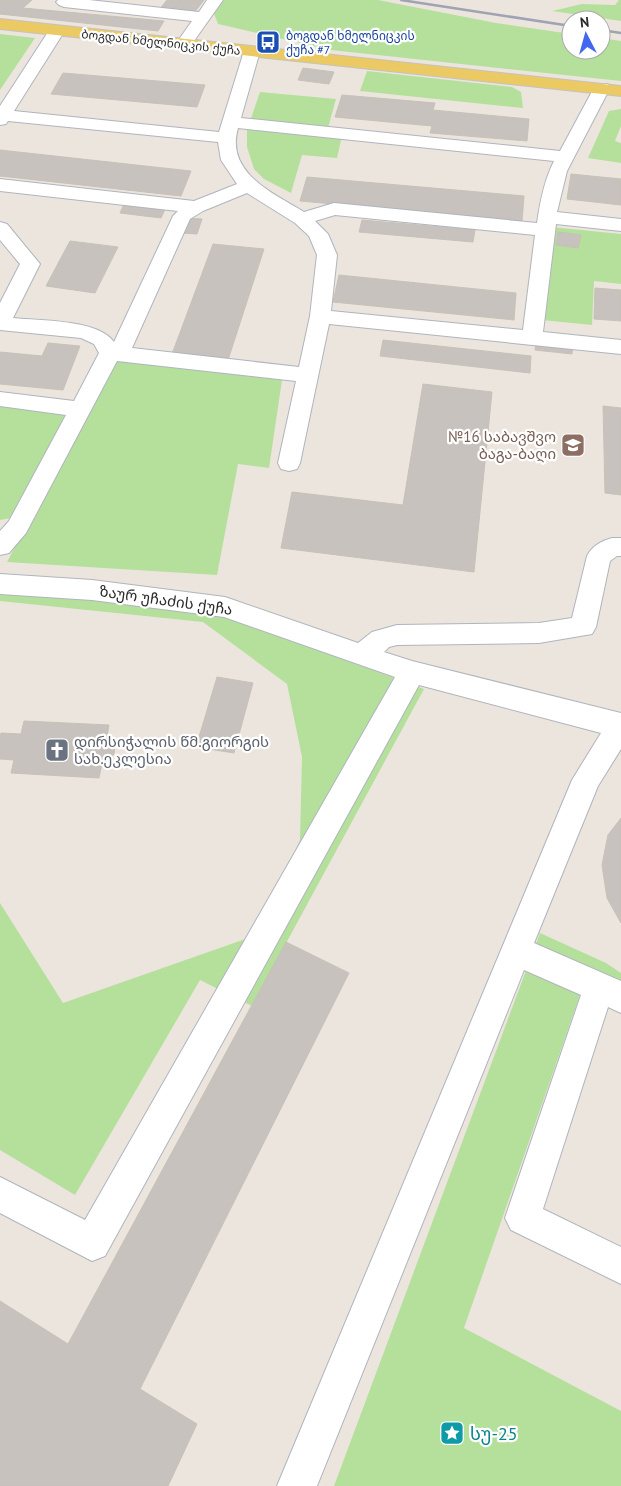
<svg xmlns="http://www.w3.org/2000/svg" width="621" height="1486" font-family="'PT Sans','Noto Sans Georgian',sans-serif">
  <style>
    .green { fill: #b4e09c }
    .building { fill: #c7c2bd; stroke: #c7c1b7 }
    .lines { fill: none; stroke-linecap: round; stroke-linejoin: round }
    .minor-casing { stroke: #b0b4be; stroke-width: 2 }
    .major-casing { stroke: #c3c3c3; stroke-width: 2 }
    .minor { fill: #fff; fill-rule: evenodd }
    .major { fill: #ebc963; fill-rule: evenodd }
    .rail { stroke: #a0a3b4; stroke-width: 2.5 }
    .labels { text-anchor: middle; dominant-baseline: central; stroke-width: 4.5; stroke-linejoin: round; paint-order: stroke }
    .far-transit-label { font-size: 12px; fill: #164399; stroke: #fff; text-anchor: start }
    .far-street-label { font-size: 12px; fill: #2a2a2a; stroke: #fff }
    .education-label { font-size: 15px; fill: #785e54; stroke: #fff; text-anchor: end }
    .street-label { font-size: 15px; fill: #2a2a2a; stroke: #fff }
    .worship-label { font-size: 15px; fill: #5b616d; stroke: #fff; text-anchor: start }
    .near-culture-label { font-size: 18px; fill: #0d838f; stroke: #fff; text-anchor: start }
  </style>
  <rect width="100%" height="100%" fill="#ece5dd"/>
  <path class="green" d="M223,0H378L496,23L571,34V50H601V38L621,41V81L331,50L218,24L213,11Z
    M619,0H621V21L552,11L582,4L615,5Z
    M0,34L35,38L0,90Z
    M367,71L512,87L521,92L523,108L360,91Z
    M260,92L336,99L326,135L342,136L337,158L302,155L291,193L264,179L254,169L247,147V130Z
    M621,109V126L615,141L621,143V163L588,158L609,111Z
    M551,227L621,234V284L594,281L592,325L542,320Z
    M114,359L282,380L269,468L238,464L217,575L7,562Z
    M0,404L72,412L17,517L0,520Z
    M0,592L147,602L226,616L424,689L252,1006L200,980L75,1195L0,1150V903L63,1003L257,935L300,840L302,757L287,684L203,622L0,601Z
    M540,933L606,963L621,973V982L589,969L464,1328L621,1411V1486H334Z"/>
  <path class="building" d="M0,0H32L23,8L164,21L158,31L0,14Z
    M167,0H181L172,12L159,10Z
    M181,0H204L194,13L172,12Z
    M303,68L334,72L329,84L298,80Z
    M63,73L205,85L197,107L51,94Z
    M342,95L435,103L433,110L529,119L527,141L430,133L432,126L335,117Z
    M0,150L191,171L181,196L0,176Z
    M571,174L621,179V205L567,199Z
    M307,177L524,196L522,221L300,201Z
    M125,202L166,207L161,218L120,213Z
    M186,218L202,219L197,234L181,233Z
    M362,220L475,230L473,242L359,232Z
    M558,232L581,235L578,248L556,245Z
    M70,241L118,247L95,293L46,286Z
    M213,244L264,249L228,360L172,354Z
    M339,275L516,293L514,320L333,302Z
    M595,288L621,290V321L594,319Z
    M383,340L531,356L530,373L380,356Z
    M536,340L573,344L572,354L535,350Z
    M48,343L80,346L63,390L0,384V352L42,356Z
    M423,384L492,392L474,572L281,548L292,492L403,505Z
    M603,406L621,408V495L605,493Z
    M217,677L253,683L234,753L196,747Z
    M24,721L109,725L107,736L113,740L115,746L114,754L109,760L102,763L99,778L11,773L14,760L0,759V737L1,733L21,734Z
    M621,818V923L607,898L602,865L608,835Z
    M286,942L349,973L140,1389L197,1424L168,1486H0V1301L68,1344Z"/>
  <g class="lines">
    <g class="minor-casing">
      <path id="minor" d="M58,0H89L199,12L207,0H223L189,48H177L175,45L192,21L64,7L59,5L56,2Z
        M56,27L62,29L64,32L14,111L219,132L244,51L246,48H258L260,51L241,118L560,151L596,84H608L610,88L567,171L557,212L621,219V231L556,224L543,332L621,340V354L329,324L300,463L297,469L289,471L281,469L278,463L296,381L117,361L26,533L9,553L0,555V531L9,521L66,415L0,406V392L74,401L99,353L94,344L81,338L0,330V303L20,264L0,240V222L7,224L40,264L13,318C40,321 98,319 114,342L173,216L178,211L0,191V179L194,201L237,184L221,160L218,142L8,121L6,124L0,125V106L50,29ZM238,128L554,161C544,181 540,202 537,223L334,203L304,212C273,193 225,173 238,128ZM247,193L295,223L309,236L317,255L310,316L299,367L132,348L190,219L203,211ZM335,215L535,235L523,330L331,311L337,255L328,234L315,221Z
        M612,538H621V556H617L610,561L596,627L592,634L539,643L397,645L389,647L384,652L412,661L621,713V749L598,786L534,943L621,981V1013L608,1007L543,1209L621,1247V1284L511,1230L505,1218L581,995L524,970L317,1486H277L572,780L601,733L419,685L105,1256L92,1261L0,1213V1177L85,1220L395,677L224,617L92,600L0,594V574L92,580L225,597L358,643L372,632L397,625L539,623L572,618L587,556C592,546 601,541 612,538Z"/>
    </g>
    <g class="major-casing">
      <path id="major" d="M0,19L621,86V96L0,29Z"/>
    </g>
    <use href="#minor" class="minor"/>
    <use href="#major" class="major"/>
    <path class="rail" d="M401,0L571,26
      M601,30L621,33"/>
  </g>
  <defs>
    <g id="bus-square" transform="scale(1.25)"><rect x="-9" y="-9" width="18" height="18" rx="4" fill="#1a4fb4" stroke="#fff"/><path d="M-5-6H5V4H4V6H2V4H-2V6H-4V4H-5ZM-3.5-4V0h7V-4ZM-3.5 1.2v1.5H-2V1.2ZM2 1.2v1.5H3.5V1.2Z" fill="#fff"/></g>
    <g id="school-square" transform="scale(1.25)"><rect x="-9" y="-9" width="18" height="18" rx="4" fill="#8d6e63" stroke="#fff"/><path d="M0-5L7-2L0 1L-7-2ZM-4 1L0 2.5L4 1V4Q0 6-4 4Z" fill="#fff"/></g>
    <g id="church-square" transform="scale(1.25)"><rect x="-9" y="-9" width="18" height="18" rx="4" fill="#6b7280" stroke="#fff"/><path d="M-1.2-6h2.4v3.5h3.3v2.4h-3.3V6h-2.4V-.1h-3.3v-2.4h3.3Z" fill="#fff"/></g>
    <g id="sight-square" transform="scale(1.25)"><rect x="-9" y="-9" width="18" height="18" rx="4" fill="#0f9aa8" stroke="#fff"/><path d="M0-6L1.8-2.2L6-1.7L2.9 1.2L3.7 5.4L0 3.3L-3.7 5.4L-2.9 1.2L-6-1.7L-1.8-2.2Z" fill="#fff"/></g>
  </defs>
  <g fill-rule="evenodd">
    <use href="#bus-square" x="268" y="42"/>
    <use href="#school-square" x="573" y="445"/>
    <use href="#church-square" x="57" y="750"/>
    <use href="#sight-square" x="452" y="1433"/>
  </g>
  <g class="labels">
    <g class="far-transit-label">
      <text x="286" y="35">ბოგდან ხმელნიცკის<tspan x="286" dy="14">ქუჩა #7</tspan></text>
    </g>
    <g class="far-street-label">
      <text transform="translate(161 42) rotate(6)">ბოგდან ხმელნიცკის ქუჩა</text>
    </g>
    <g class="education-label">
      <text x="556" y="436">№16 საბავშვო<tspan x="556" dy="17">ბაგა-ბაღი</tspan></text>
    </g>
    <g class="street-label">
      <text transform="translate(166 600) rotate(8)">ზაურ უჩაძის ქუჩა</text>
    </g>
    <g class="worship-label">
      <text x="74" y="741">დირსიჭალის წმ.გიორგის<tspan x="74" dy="17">სახ.ეკლესია</tspan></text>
    </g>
    <g class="near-culture-label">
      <text x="470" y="1433">სუ-25</text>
    </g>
  </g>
  <g transform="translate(586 35) rotate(354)"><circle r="24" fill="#ffffff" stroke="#aaaaaa"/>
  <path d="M0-4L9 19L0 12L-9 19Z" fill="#4467f2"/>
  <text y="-8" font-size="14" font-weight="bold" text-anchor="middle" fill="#2a2a2a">N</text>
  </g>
</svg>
